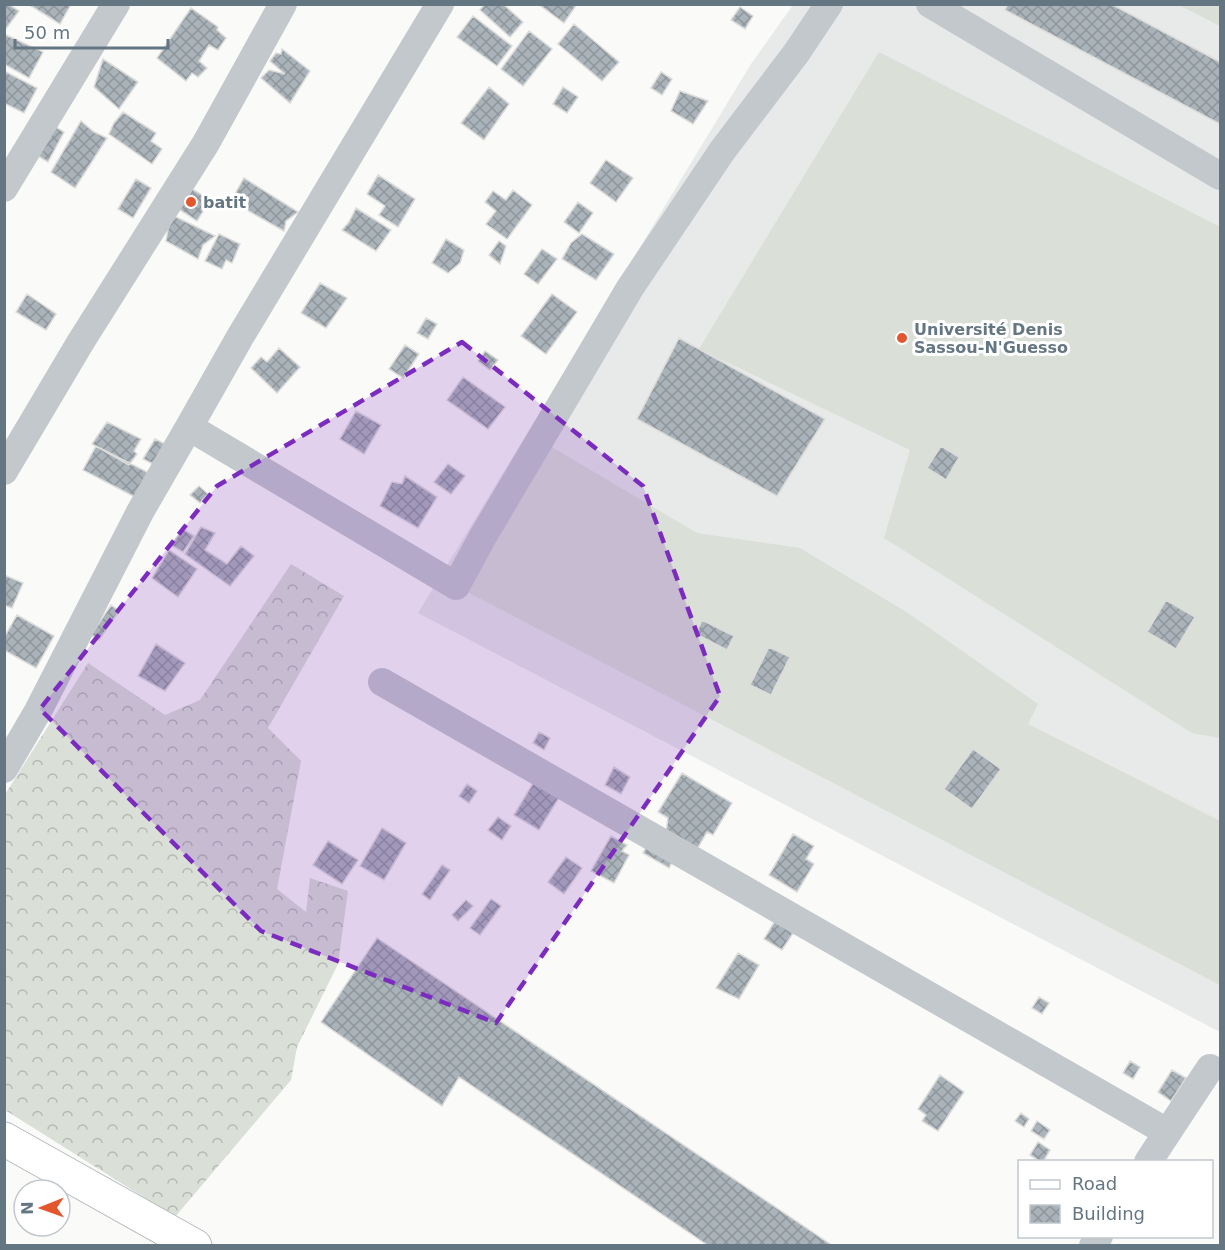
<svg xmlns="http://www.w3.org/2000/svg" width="1225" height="1250" font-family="'DejaVu Sans',sans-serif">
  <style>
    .built { fill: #e8e9e9 }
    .grass { fill: #dadfd7 }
    .forest { fill: url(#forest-crowns) }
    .building { fill: url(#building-cross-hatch); stroke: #dcdcda; stroke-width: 1.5 }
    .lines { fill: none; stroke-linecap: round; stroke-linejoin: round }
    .major-casing { stroke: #b5babe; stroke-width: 35 }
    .minor { stroke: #c3c8cc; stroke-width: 28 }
    .major { stroke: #fff; stroke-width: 33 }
    .marked { fill: #7b2cbf; fill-opacity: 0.2; stroke: #7b2cbf; stroke-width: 4.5; stroke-dasharray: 12 8; stroke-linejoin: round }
    .poi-dot { fill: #e4572e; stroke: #fff; stroke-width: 2 }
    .labels { text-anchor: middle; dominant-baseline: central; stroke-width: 6; stroke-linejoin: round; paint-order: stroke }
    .poi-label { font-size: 16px; font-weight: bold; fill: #657683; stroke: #fff; text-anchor: start }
  </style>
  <defs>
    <pattern id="forest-crowns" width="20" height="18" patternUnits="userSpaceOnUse" patternTransform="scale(1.5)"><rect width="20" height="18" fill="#dadfd7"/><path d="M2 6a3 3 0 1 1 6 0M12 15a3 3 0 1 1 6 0" fill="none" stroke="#b4b9b4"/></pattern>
    <pattern id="building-cross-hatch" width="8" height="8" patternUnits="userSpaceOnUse" patternTransform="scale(1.5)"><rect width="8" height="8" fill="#aab3b9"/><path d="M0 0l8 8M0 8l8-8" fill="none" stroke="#8e969c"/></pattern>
  </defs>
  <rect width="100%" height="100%" fill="#fafaf8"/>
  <path class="built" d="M793,5H1220V1032L418,613L751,64Z"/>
  <path class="grass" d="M1179,5H1220V26Z
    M879,52L1220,227V738L1192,733L884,538L910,450L699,349Z
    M540,440L697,533L800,548L908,613L1038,704L1028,724L1220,821V985L456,586Z"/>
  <path class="forest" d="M291,564L344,596L268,728L301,761L277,889L306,912L310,878L348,891L338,964L297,1047L291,1080L175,1217L5,1110L4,796L88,663L165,715L200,700Z"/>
  <path class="building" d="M4,4H8L19,11L5,30Z
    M28,4H71L60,24Z
    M485,4H503L523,22L510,37L480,10Z
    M541,4H577L564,23L541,6Z
    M1008,4H1111L1220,62V124L1005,10Z
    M740,7L753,16L745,29L731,20Z
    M191,8L218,27L217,30L226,38L218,50L209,45L199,61L207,68L198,77L192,73L186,81L157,58Z
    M473,16L512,46L497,66L457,37Z
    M574,24L619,62L602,81L558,44Z
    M529,31L552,49L523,86L501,69Z
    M4,34L43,52L29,78L4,64Z
    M282,49L310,71L290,103L261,78L269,70L285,74L270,61L276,53L281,54Z
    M103,59L138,82L119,109L94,87Z
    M4,71L37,88L24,113L4,103Z
    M661,72L672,79L662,95L651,88Z
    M489,87L509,104L484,140L461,123Z
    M563,87L578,97L567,113L553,104Z
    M680,91L708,101L693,124L671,111Z
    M123,112L156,133L151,141L162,149L152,164L109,134L114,123Z
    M81,121L94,132L107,138L75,188L51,172Z
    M49,123L64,132L48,162L33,153Z
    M606,160L633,178L616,202L590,183Z
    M378,175L415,199L398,227L379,215L385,206L367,194Z
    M244,178L298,212L286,221L284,231L231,201Z
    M136,179L151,188L133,218L118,209Z
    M184,184L210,200L197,221L171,204Z
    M513,190L532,205L507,239L486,224L496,211L485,202L493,191L506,200Z
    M578,202L593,213L579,233L564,222Z
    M356,208L391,230L376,251L342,230L349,222Z
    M174,216L215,236L203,245L198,259L166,241L168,229Z
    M219,234L240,244L232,263L226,260L222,269L205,261Z
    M582,234L614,254L596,280L562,259L571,243Z
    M446,239L464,250L460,263L448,273L432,263Z
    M499,241L506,246L500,264L489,255Z
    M542,249L557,259L538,284L524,274Z
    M320,283L347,298L326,328L301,313Z
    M27,294L56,314L46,330L16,312Z
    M552,294L577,312L546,354L521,336Z
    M426,318L437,324L428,339L417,333Z
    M679,338L825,419L777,496L637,419Z
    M405,345L419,354L403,378L389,369Z
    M279,348L300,367L277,393L251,368L261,357L267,362Z
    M485,351L498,360L490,370L478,361Z
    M463,377L505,407L488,429L447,400Z
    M356,411L381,425L364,454L340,439Z
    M107,422L141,439L134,451L137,454L129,465L92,444Z
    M155,439L167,445L155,465L143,459Z
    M96,446L151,474L135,497L83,470Z
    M941,446L959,457L946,480L927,468Z
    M448,464L465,476L451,494L434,482Z
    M405,476L437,497L418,528L380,506L392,482L402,484Z
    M199,486L208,494L200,503L190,495Z
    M201,527L215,533L205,550L227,564L241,546L254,556L230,586L185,554Z
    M183,529L194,536L183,552L171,545Z
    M169,550L197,569L178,597L152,578Z
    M4,575L23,583L12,608L4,605Z
    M1166,600L1195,617L1176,649L1147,632Z
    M111,605L119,611L99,640L91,635Z
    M17,615L54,636L36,668L4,650V638Z
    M702,620L734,636L727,650L696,634Z
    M156,644L185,663L165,691L138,676Z
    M769,647L790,657L771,695L750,685Z
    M539,732L550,738L544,750L533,743Z
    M973,749L1001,769L972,809L944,789Z
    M614,767L630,777L621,794L605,785Z
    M682,773L732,803L713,835L707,832L696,851L666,832L668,818L658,812Z
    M535,780L560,796L539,830L514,815Z
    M467,784L477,791L469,803L459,796Z
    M498,817L511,826L502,840L488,830Z
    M382,828L406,843L384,880L360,866Z
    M793,834L814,846L806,859L814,864L797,892L769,875Z
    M611,836L627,845L622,851L629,855L614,883L591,871Z
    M328,841L358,860L342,884L313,865Z
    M648,844L674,858L669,868L643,853Z
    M566,857L582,868L564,894L548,882Z
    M442,865L450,870L430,900L422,894Z
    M491,899L501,906L480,935L470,928Z
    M466,900L473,906L458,921L452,915Z
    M781,911L799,924L782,950L764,939Z
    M377,938L833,1246H709L459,1077L442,1106L321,1022Z
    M738,953L759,965L739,999L716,988Z
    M1039,997L1049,1003L1042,1014L1032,1008Z
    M1130,1061L1140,1067L1133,1079L1123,1073Z
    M1172,1070L1186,1078L1171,1101L1158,1092Z
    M940,1075L964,1092L938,1131L922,1121L926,1115L918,1109Z
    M1021,1113L1029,1119L1024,1127L1015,1121Z
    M1037,1121L1050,1130L1044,1139L1031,1131Z
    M1038,1142L1050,1150L1043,1162H1041L1030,1155Z"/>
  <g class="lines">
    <g class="major-casing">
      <path id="major" d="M4,1139L195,1246"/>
    </g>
    <path class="minor" d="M930,4L1220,176
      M4,188L116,4
      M189,427L456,586L482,538L630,288L722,151L797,52L829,4
      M4,471L80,343L206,143L283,4
      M382,682L1167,1132
      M4,769L38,711L140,512L189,427L240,337L440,4
      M1148,1162L1210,1068
      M1093,1246L1099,1236"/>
    <use href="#major" class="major"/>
  </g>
  <path class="marked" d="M462,342L643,486L720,696L496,1023L261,931L40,709L217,486Z"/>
  <g class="poi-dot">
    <circle cx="191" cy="202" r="6"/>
    <circle cx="902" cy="338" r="6"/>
  </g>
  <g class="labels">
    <g class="poi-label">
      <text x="203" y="202">batit</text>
      <text x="914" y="329">Université Denis<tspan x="914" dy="18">Sassou-N'Guesso</tspan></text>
    </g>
  </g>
  <rect width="1225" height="1250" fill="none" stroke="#657683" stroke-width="12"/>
  <rect x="1018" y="1160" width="195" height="78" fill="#ffffff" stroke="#c1c8cd" stroke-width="1.5"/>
  <rect x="1030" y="1180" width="30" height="9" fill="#ffffff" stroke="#c1c8cd" stroke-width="1.5"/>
  <text x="1072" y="1190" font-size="18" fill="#657683">Road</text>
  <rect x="1030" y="1205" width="30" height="18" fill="url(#building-cross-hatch)" stroke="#c1c8cd" stroke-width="1.5"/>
  <text x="1072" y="1220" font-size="18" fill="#657683">Building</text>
  <g transform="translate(42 1208) rotate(269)"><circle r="28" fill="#ffffff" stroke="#c1c8cd" stroke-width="1.5"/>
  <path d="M0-4.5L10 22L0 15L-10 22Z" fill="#e4572e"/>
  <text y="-9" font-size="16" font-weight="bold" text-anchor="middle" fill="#657683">N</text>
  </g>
  <path d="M15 39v9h153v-9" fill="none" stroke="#657683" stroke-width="3"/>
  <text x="24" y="39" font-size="18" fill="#657683" stroke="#ffffff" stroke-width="4.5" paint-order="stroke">50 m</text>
</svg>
